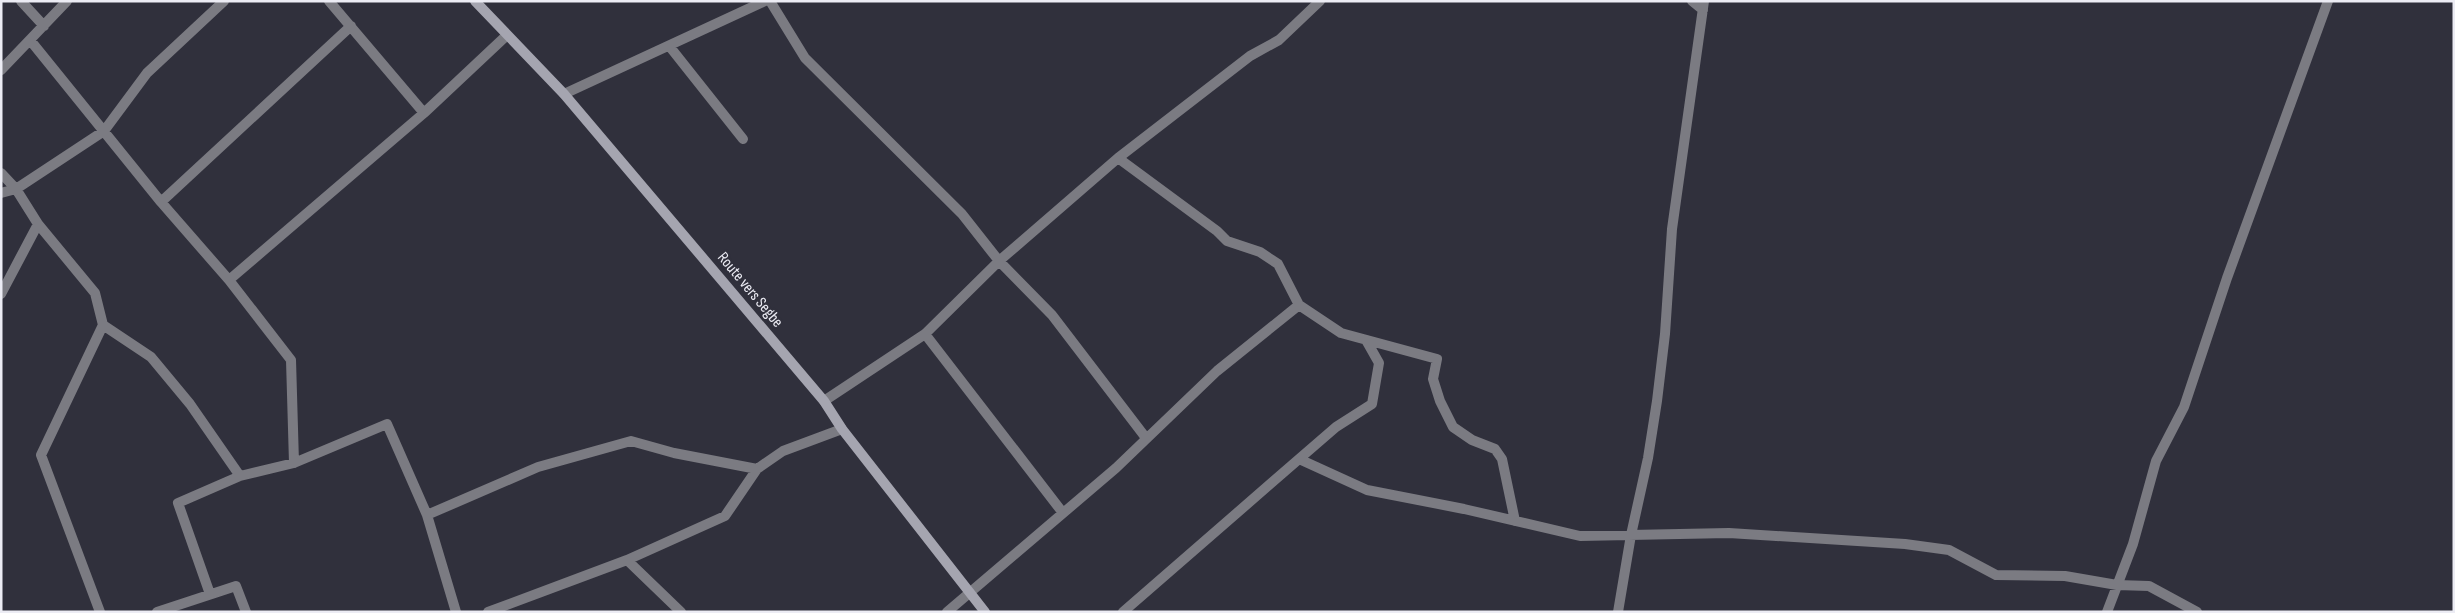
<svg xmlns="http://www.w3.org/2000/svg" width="2455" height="613" font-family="'Sofia Sans Condensed',sans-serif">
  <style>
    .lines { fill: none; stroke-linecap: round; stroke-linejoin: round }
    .minor { stroke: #7b7b82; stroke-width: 10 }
    .secondary { stroke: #a5a5b0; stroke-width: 10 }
    .labels { text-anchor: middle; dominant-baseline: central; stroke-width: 4.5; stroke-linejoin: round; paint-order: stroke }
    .street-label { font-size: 16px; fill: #ececf4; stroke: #30303c }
  </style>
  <rect width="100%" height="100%" fill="#30303c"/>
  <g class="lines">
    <path class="minor" d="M21,1L44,26
      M329,1L424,113
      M770,1L805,58L962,214L999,261L1052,315L1146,438
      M1692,1L1703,10
      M30,40L161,202L229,280L291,360L294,463
      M670,47L743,139
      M1,70L67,1
      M564,94L765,1
      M1118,158L1217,231L1227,241L1260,252L1278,264L1299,305L1341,333L1437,359L1433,379L1440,401L1453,427L1472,440L1495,449L1502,459L1515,521
      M1,173L16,189L38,224L95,293L103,325L41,455L100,612
      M1,193L16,189L104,131L147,73L224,1
      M161,202L351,26
      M229,280L424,113L506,36
      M1,294L38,224
      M103,325L151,357L190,404L240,476
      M925,334L1063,513
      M824,401L925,334L999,261L1118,158L1250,56L1279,40L1320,1
      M1299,459L1336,427L1372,404L1379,363L1366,340
      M427,515L538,467L631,441L674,453L757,469
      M627,560L681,612
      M210,594L178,503L240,476L294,463L387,424L427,515L456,612
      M157,612L236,586L246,612
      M488,612L627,560L725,516L757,469L783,451L842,429
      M947,612L1116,468L1217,371L1299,305
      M1123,612L1299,459L1367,490L1464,509L1580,536L1729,533L1905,544L1949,550L1996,575L2065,576L2117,585L2149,586L2197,612
      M1618,612L1631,535L1648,458L1657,401L1665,334L1672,229L1704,1
      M2107,612L2133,544L2156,461L2184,407L2227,278L2328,1"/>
    <path class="secondary" d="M475,1L564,94L824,401L842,429L985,612"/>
  </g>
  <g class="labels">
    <g class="street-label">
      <text transform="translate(750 290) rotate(50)">Route vers Segbe</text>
    </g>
  </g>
  <rect width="2455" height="613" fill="none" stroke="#ececf4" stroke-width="5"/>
</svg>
